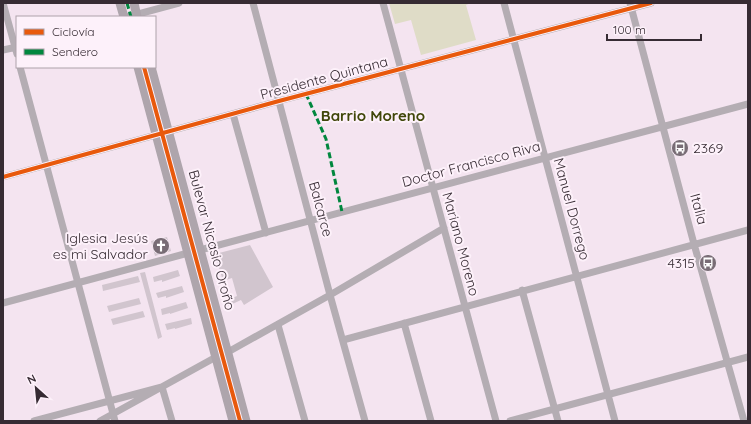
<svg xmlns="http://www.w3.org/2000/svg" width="751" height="424" font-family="Quicksand,sans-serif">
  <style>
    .green { fill: #dfdcc7 }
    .building { fill: #d1c5ce }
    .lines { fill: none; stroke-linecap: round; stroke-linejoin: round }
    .minor { stroke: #b4adb3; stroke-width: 7 }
    .major { stroke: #aea5ac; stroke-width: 9 }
    .quiet { stroke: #00873e; stroke-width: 3; stroke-dasharray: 6 3; stroke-linecap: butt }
    .cycleway-casing { stroke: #fdf1fa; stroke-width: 6 }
    .cycleway { stroke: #e8590c; stroke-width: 4 }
    .labels { text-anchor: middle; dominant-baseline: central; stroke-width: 4; stroke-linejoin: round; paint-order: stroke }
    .street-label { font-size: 14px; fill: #362b33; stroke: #fdf1fa }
    .poi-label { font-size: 14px; fill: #362b33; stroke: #fdf1fa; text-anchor: end }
    .neighbourhood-label { font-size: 15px; font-weight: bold; fill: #40470a; stroke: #fdf1fa }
  </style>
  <rect width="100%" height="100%" fill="#f4e4f0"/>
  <path class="green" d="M389,3H471L466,5L476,40L421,55L411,20L395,24Z
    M138,67H151L246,421H233Z"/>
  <path class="building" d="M167,237L171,251L155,256L151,241Z
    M250,245L273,287L244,305L241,300L228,306L227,300L237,296L232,278L223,281L216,258L219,253Z
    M178,270L180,276L162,282V280L154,282L153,277Z
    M145,272L162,337L158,339L140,273Z
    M138,276L140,282L103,291L102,285Z
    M182,286L184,292L166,298V296L158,298L156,293Z
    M139,298L141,304L109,312L107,306Z
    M186,302L188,308L170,314V313L162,315L161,309Z
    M143,311L145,317L113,325L111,319Z
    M191,318L192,324L175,329V328L167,330L165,324Z"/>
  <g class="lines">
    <path class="minor" d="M3,3L17,54
      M253,3L330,295L365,421
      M383,3L496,421
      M504,3L615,421
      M630,3L694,244L744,421
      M127,17L179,3
      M3,50L17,47
      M20,67L115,421
      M233,114L266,233
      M3,177L279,101L651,3
      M200,250L748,104
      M522,290L558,421
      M3,303L188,253
      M404,323L431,421
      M278,325L305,421
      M343,340L748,230
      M228,352L330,295L444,228
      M34,421L162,387L172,421
      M100,421L216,357
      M510,421L748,357"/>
    <path class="major" d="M120,3L124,17
      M134,3L137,17
      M138,67L233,421
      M151,67L246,421"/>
    <path class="quiet" d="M127,3L131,17
      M306,94L326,139L342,212"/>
    <g class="cycleway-casing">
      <path id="cycleway" d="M144,67L240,421
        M3,177L279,101L651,3"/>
    </g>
    <use href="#cycleway" class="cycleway"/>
  </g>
  <defs>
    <g id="bus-disc" transform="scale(0.9)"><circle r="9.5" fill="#786c75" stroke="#fdf1fa"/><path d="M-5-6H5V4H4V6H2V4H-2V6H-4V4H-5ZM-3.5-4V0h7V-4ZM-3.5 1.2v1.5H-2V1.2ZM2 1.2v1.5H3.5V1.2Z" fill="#fff"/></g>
    <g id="church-disc" transform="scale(0.9)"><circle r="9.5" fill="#786c75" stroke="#fdf1fa"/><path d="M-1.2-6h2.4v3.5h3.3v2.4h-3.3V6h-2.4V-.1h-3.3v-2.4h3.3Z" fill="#fff"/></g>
  </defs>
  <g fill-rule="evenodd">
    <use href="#bus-disc" x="680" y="148"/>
    <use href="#church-disc" x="161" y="246"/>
    <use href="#bus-disc" x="708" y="263"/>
  </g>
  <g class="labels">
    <g class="street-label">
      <text transform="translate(324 78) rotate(-15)">Presidente Quintana</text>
      <text transform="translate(471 164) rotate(-15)">Doctor Francisco Riva</text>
      <text transform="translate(321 209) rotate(75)">Balcarce</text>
      <text transform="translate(572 209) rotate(75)">Manuel Dorrego</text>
      <text transform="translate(699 209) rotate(75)">Italia</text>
      <text transform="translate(212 240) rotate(75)">Bulevar Nicasio Oroño</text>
      <text transform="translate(461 244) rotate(75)">Mariano Moreno</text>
    </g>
    <g class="poi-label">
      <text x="693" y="148" text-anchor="start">2369</text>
      <text x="148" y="238">Iglesia Jesús<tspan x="148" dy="16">es mi Salvador</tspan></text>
      <text x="695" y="263">4315</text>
    </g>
    <g class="neighbourhood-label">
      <text x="373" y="115">Barrio Moreno</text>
    </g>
  </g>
  <rect width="751" height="424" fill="none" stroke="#362b33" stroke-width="8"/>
  <rect x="16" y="16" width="140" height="52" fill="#fdf1fa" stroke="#ada2aa"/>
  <rect x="24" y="29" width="20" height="6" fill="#e8590c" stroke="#ada2aa"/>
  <text x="52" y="36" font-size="12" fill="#362b33">Ciclovía</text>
  <rect x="24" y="49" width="20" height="6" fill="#00873e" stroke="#ada2aa"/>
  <text x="52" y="56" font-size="12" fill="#362b33">Sendero</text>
  <g transform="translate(36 388) rotate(333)" stroke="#fdf1fa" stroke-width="3" paint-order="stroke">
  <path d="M0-3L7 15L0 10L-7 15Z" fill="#362b33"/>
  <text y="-6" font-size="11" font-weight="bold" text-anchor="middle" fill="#362b33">N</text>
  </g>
  <path d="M607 34v6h94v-6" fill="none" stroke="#362b33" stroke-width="2"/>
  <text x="613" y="34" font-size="12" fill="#362b33" stroke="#fdf1fa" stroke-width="3" paint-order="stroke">100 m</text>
</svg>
